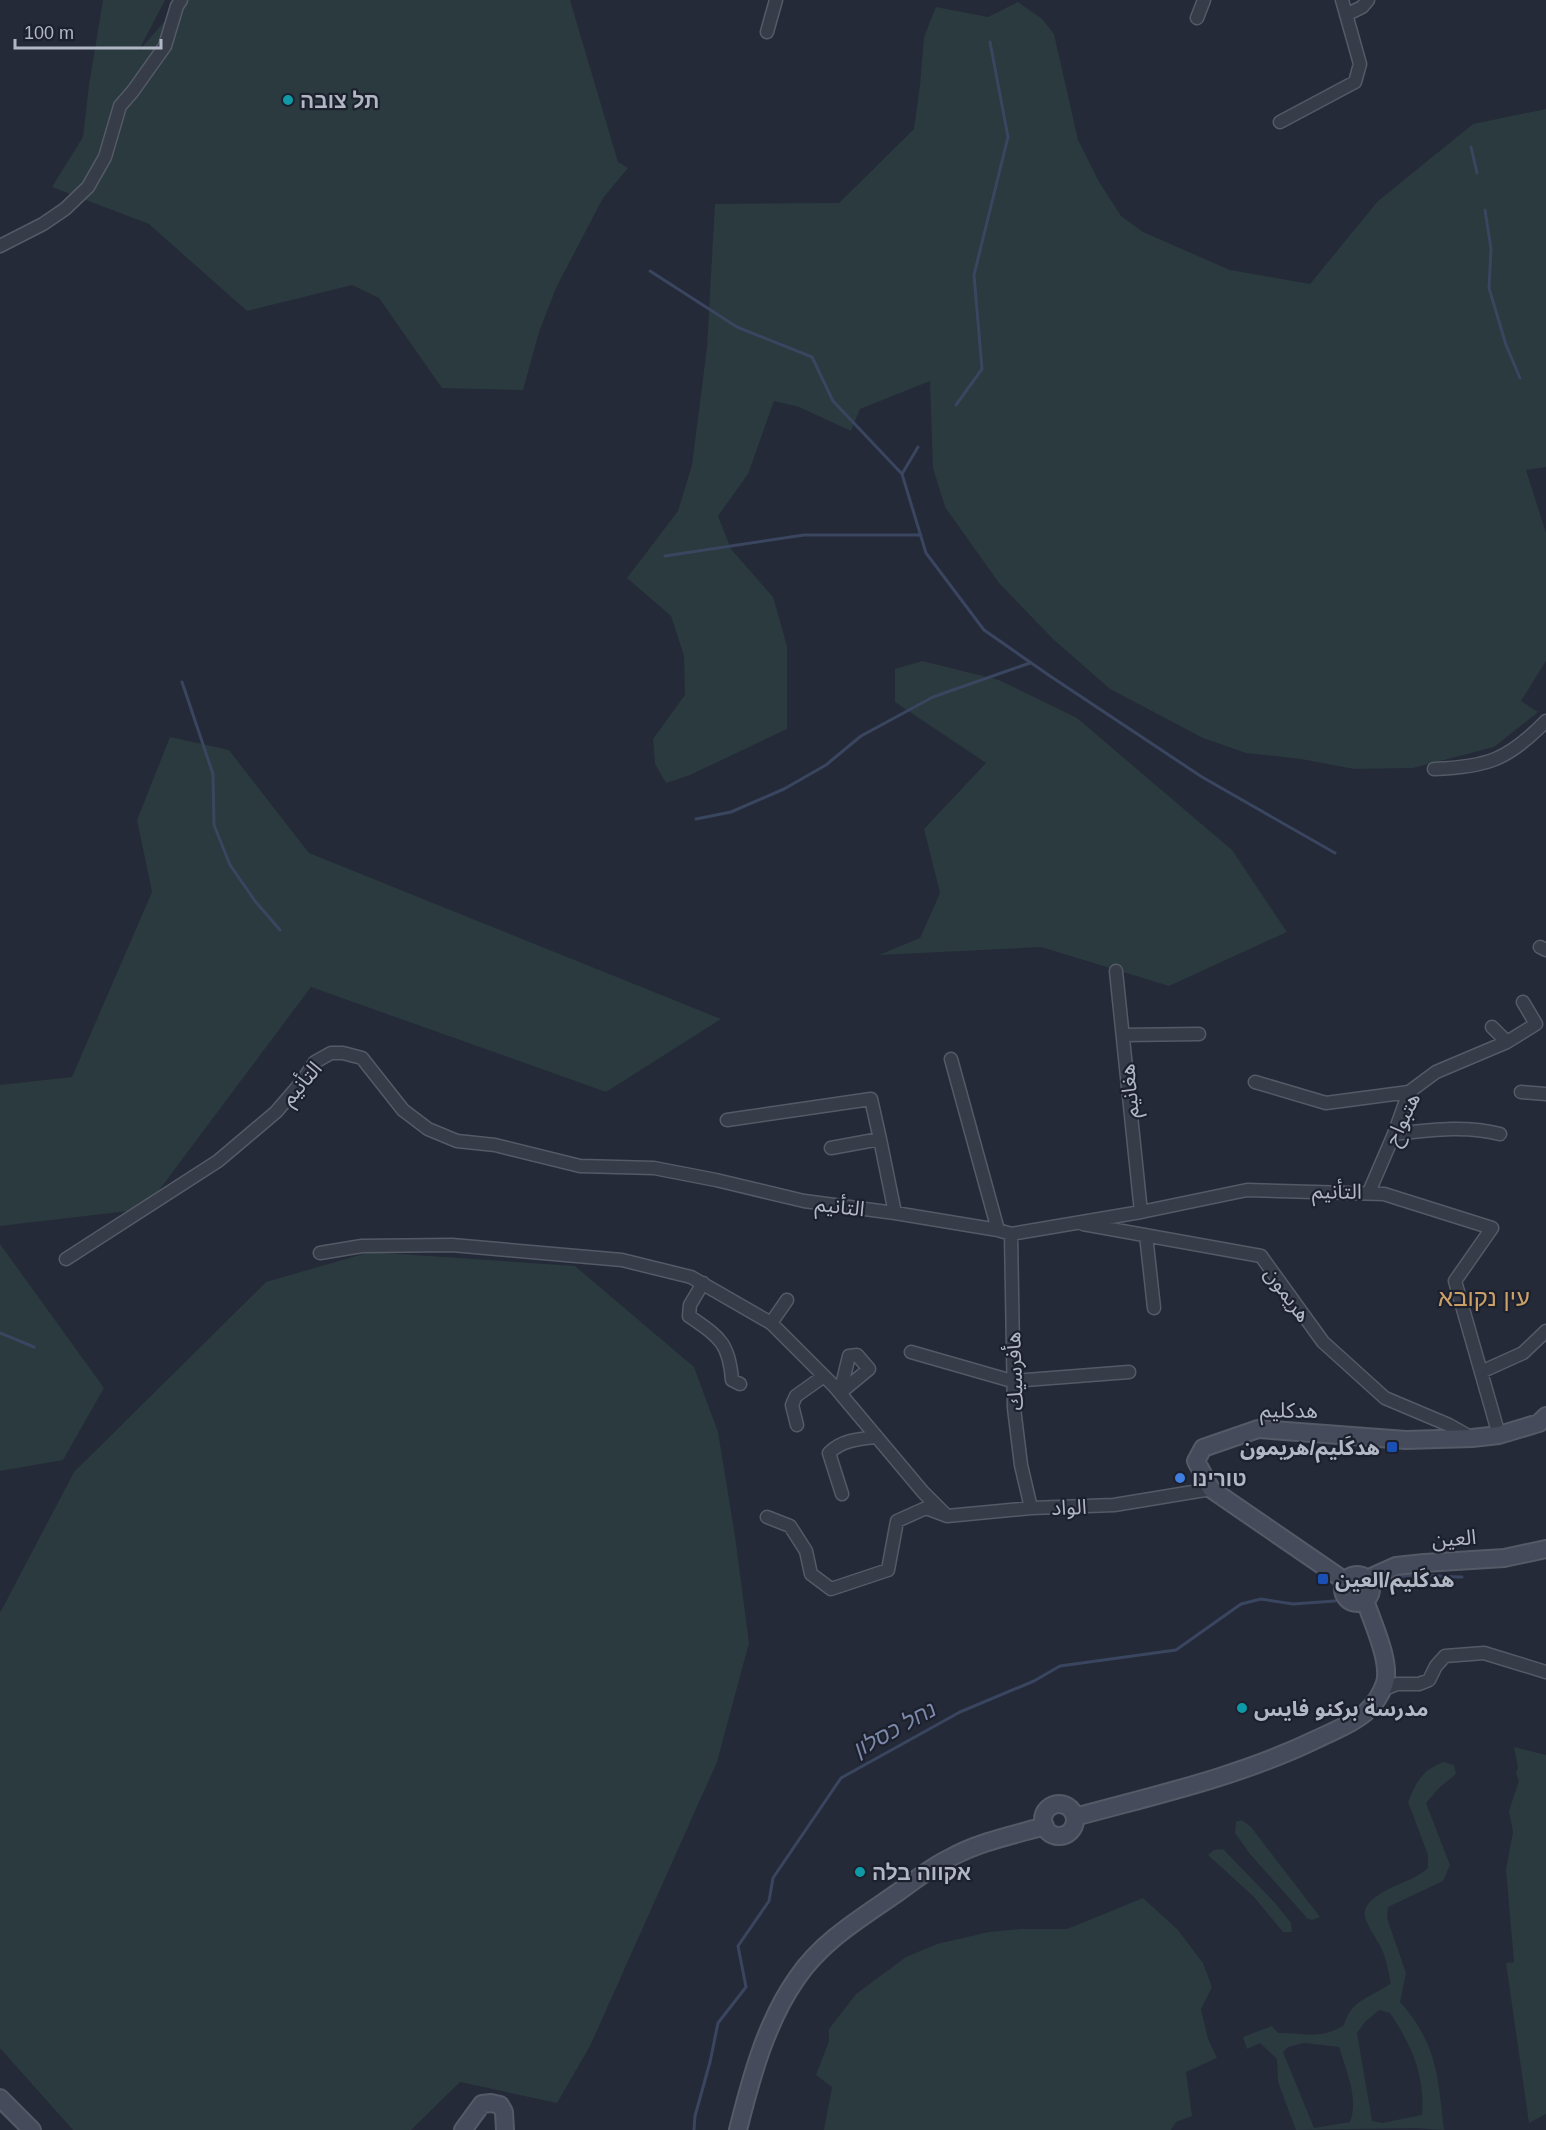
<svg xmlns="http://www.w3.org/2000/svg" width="1546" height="2130" font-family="Helvetica,'Noto Sans Arabic',Heebo,sans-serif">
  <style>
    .green { fill: #2a3a3e; fill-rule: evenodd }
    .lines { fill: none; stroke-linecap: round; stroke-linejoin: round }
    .stream { stroke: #3a4560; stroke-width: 3 }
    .street-casing { stroke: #555a67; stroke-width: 15 }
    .secondary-casing { stroke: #555a67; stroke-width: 20 }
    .street { stroke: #373c49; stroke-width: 12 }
    .secondary { stroke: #464b5c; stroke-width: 16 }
    .culture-dot { fill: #0f9aa8; stroke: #1d212e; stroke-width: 2 }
    .transit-dot { fill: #1a4fb4; stroke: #1d212e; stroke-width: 2 }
    .shop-dot { fill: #3f7fe0; stroke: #1d212e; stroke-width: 2 }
    .labels { text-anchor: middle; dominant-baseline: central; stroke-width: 4.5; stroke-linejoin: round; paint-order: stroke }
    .poi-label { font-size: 21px; font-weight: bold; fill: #b2b7c5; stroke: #1d212e; text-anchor: start }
    .street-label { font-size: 21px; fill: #b2b7c5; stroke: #1d212e }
    .water-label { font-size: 22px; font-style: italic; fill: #7c89aa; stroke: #1d212e }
    .quarter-label { font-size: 24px; fill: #cba168; stroke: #1d212e }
  </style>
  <rect width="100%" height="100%" fill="#242a38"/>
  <path class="green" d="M103,0H165L138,52L183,0H570L618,162L628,168L603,198L556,288L539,332L523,390L442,388L379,298L352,285L247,311L149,224L52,187L83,137L89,85Z
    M1018,2L1042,19L1054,34L1078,140L1098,180L1121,216L1143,232L1230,270L1310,284L1378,201L1473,124L1546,109V467L1526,470L1546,533V661L1521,701L1538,712L1494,747L1413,768L1354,769L1301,759L1246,753L1203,738L1110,689L1053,639L999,583L945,507L933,468L930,381L860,409L851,431L799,407L774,401L748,474L718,516L731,549L773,597L787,646V729L690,775L666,783L655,764L653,739L685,695L684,656L671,616L627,578L678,511L692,465L707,347L715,204L839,203L914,129L920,85L924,37L936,7L988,17Z
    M922,661L999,680L1077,718L1232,850L1287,932L1169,986L1041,947L879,955L920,938L940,893L924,829L986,763L895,702V669Z
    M170,737L229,750L309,853L721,1019L606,1092L311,987L145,1209L0,1226V1085L72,1077L152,892L137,820Z
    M0,1244L104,1388L63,1460L0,1471Z
    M370,1252L575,1266L694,1367L718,1432L735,1536L749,1643L717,1762L590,2046L557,2103L460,2082L411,2130H73L0,2048V1613L74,1472L266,1282Z
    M1514,1747L1546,1755V2114L1529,2123L1506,1963L1514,1962L1506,1869L1513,1832L1509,1811L1519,1781L1516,1773L1518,1767Z
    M1443,1762L1454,1765L1456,1774L1439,1788L1426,1803L1450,1865L1443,1881L1388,1907L1387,1918L1406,1973L1400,2002C1437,2043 1438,2077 1444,2130L1416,2128L1296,2130L1278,2082L1277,2059L1260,2043L1247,2049L1243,2037L1272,2026L1278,2033C1305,2033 1320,2040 1344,2025C1351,1999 1371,1998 1391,1983C1388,1971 1386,1955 1379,1944C1366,1920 1353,1910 1383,1892C1397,1884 1418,1878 1428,1868V1855L1408,1802C1417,1781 1421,1771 1443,1762ZM1379,2010L1390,2013C1412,2046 1425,2075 1422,2115L1382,2123L1372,2121L1357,2033L1365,2022ZM1304,2043L1339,2047C1346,2071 1359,2098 1350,2122L1314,2128L1283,2052L1288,2047Z
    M1242,1820L1251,1827L1320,1917L1312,1920L1307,1918L1250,1854L1235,1833L1236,1822Z
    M1223,1849L1276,1904L1291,1923L1292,1932H1283L1254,1897L1208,1855L1214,1850Z
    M1143,1898L1178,1930L1203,1963L1212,1987L1201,2009L1208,2039L1217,2058L1186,2072L1192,2116L1176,2122L1171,2130H824L832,2087L816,2075L829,2041V2029L856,1994L906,1957L937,1944L989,1932L1022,1929H1067Z"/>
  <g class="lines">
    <path class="stream" d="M1471,147L1477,173
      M1485,210L1491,249L1489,288L1506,345L1520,378
      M650,271L737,327L812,357L833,401L902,474
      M956,405L982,369L974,275L1008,137L990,42
      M918,447L902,474L926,553L984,630L1050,676L1202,777L1335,853
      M665,556L804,535H921
      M182,682L213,774L214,825L230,865L255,901L280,930
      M696,819L731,812L784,789L826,765L861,736L933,697L1030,663
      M0,1333L34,1347
      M1372,1593C1378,1588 1383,1581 1391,1579C1412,1572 1440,1577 1462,1577
      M694,2130L695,2116L710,2062L718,2023L746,1987L738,1946L769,1901L773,1878L841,1778L960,1712L1034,1681L1060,1666L1176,1650L1241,1604L1261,1599L1293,1604L1335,1601"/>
    <g class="street-casing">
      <path id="street" d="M1346,15L1362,7L1368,0
        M1197,18L1204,0
        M767,32L776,0
        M1280,122L1355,82L1360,64L1342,0
        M0,246L43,224L65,209L88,187L105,157L120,106L133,91L165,46L177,6L181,0
        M1434,769C1487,767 1508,760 1546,721
        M1540,947L1546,950
        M1116,971L1141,1212
        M1123,1035L1199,1034
        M1507,1042L1536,1024L1523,1002
        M951,1059L998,1230
        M1255,1082L1326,1103L1409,1092
        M1521,1092L1546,1094
        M727,1120L871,1099L880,1139
        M1394,1134C1430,1130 1465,1125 1500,1134
        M831,1148L880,1139L895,1213
        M1369,1192L1394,1134L1409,1092L1436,1072L1507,1042L1492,1027
        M1083,1224L1261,1256L1323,1342L1385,1398L1449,1425L1472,1438
        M1011,1234L1014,1408L1021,1465L1031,1508
        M1146,1235L1154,1308
        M320,1253L362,1246L452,1245L622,1260L691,1277L771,1323L834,1386L923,1492L947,1516
        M66,1259L218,1161L276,1112L301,1083L315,1062L331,1053H343L362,1058L403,1110L428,1129L457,1141L495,1145L580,1166L654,1168L716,1180L804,1201L895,1213L998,1230L1011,1234L1141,1212L1247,1190L1384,1194L1492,1228L1455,1281L1499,1435
        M703,1283L690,1305L689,1316C719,1337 729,1342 732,1380L740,1384
        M771,1323L787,1300
        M911,1352L1012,1381L1129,1372
        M857,1355L869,1369L840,1393L849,1356Z
        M1481,1372L1523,1353L1546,1331
        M797,1425L792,1405L796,1396L824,1376
        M842,1494L829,1453C842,1440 859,1439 877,1437
        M767,1517L790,1526L806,1551L811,1574L831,1589L888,1570L897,1521L926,1508L947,1516L1031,1508L1114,1505L1211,1489
        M1382,1690L1397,1684H1419L1429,1680L1436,1666L1445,1656L1484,1653L1546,1672"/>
    </g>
    <g class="secondary-casing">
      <path id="secondary" d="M1343 1589a14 14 0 1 1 28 0a14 14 0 1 1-28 0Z
        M1367,1579L1396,1566L1424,1563L1504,1558L1546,1549
        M1345,1581L1211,1489L1196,1461L1203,1448L1258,1429L1406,1440L1472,1438L1499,1435L1539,1423L1546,1416
        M1043 1820a16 16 0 1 1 32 0a16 16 0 1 1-32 0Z
        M1075,1817C1156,1795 1241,1776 1317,1739C1333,1731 1351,1725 1365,1713C1374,1705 1381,1695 1385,1683C1391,1661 1372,1622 1365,1600
        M0,2098L32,2130
        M463,2130L482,2104L491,2103L500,2105L504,2112L505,2130
        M738,2130C751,2078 766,2022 797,1978C822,1941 861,1918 897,1893C914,1881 931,1867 950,1858C979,1842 1013,1835 1045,1826"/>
    </g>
    <use href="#street" class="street"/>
    <use href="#secondary" class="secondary"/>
  </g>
  <g class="culture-dot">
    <circle cx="288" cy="100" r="6"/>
    <circle cx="1242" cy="1708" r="6"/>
    <circle cx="860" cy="1872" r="6"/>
  </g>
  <g class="transit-dot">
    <rect x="1386" y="1441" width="12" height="12" rx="3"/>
    <rect x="1317" y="1573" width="12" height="12" rx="3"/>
  </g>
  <circle class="shop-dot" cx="1180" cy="1478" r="6"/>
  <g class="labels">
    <g class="poi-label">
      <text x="300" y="100">תל צובה</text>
      <text x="1380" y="1447" text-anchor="end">هدكَليم/هريمون</text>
      <text x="1192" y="1478">טורינו</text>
      <text x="1335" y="1579">هدكَليم/العين</text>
      <text x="1254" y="1708">مدرسة بركنو فايس</text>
      <text x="872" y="1872">אקווה בלה</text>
    </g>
    <g class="street-label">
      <text transform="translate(301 1083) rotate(-49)">التأنيم</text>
      <text transform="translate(1129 1091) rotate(-95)">هغانيم</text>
      <text transform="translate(1402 1119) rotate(-65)">هتبواح</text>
      <text transform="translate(1337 1191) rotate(1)">التأنيم</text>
      <text transform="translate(840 1206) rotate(7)">التأنيم</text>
      <text transform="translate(1288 1294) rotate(54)">هريمون</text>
      <text transform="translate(1014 1371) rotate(-92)">هأفرسيك</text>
      <text transform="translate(1289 1410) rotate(1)">هدكليم</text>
      <text transform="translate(1069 1507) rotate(-2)">الواد</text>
      <text transform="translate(1454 1538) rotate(-4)">العين</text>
    </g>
    <g class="water-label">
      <text transform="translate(895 1729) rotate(-29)">נחל כסלון</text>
    </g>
    <g class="quarter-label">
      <text x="1484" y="1297">עין נקובא</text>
    </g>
  </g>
  <path d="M15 39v9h146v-9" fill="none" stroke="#b2b7c5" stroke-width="3"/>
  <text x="24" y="39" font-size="18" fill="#b2b7c5" stroke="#1d212e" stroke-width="4.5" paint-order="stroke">100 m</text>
</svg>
